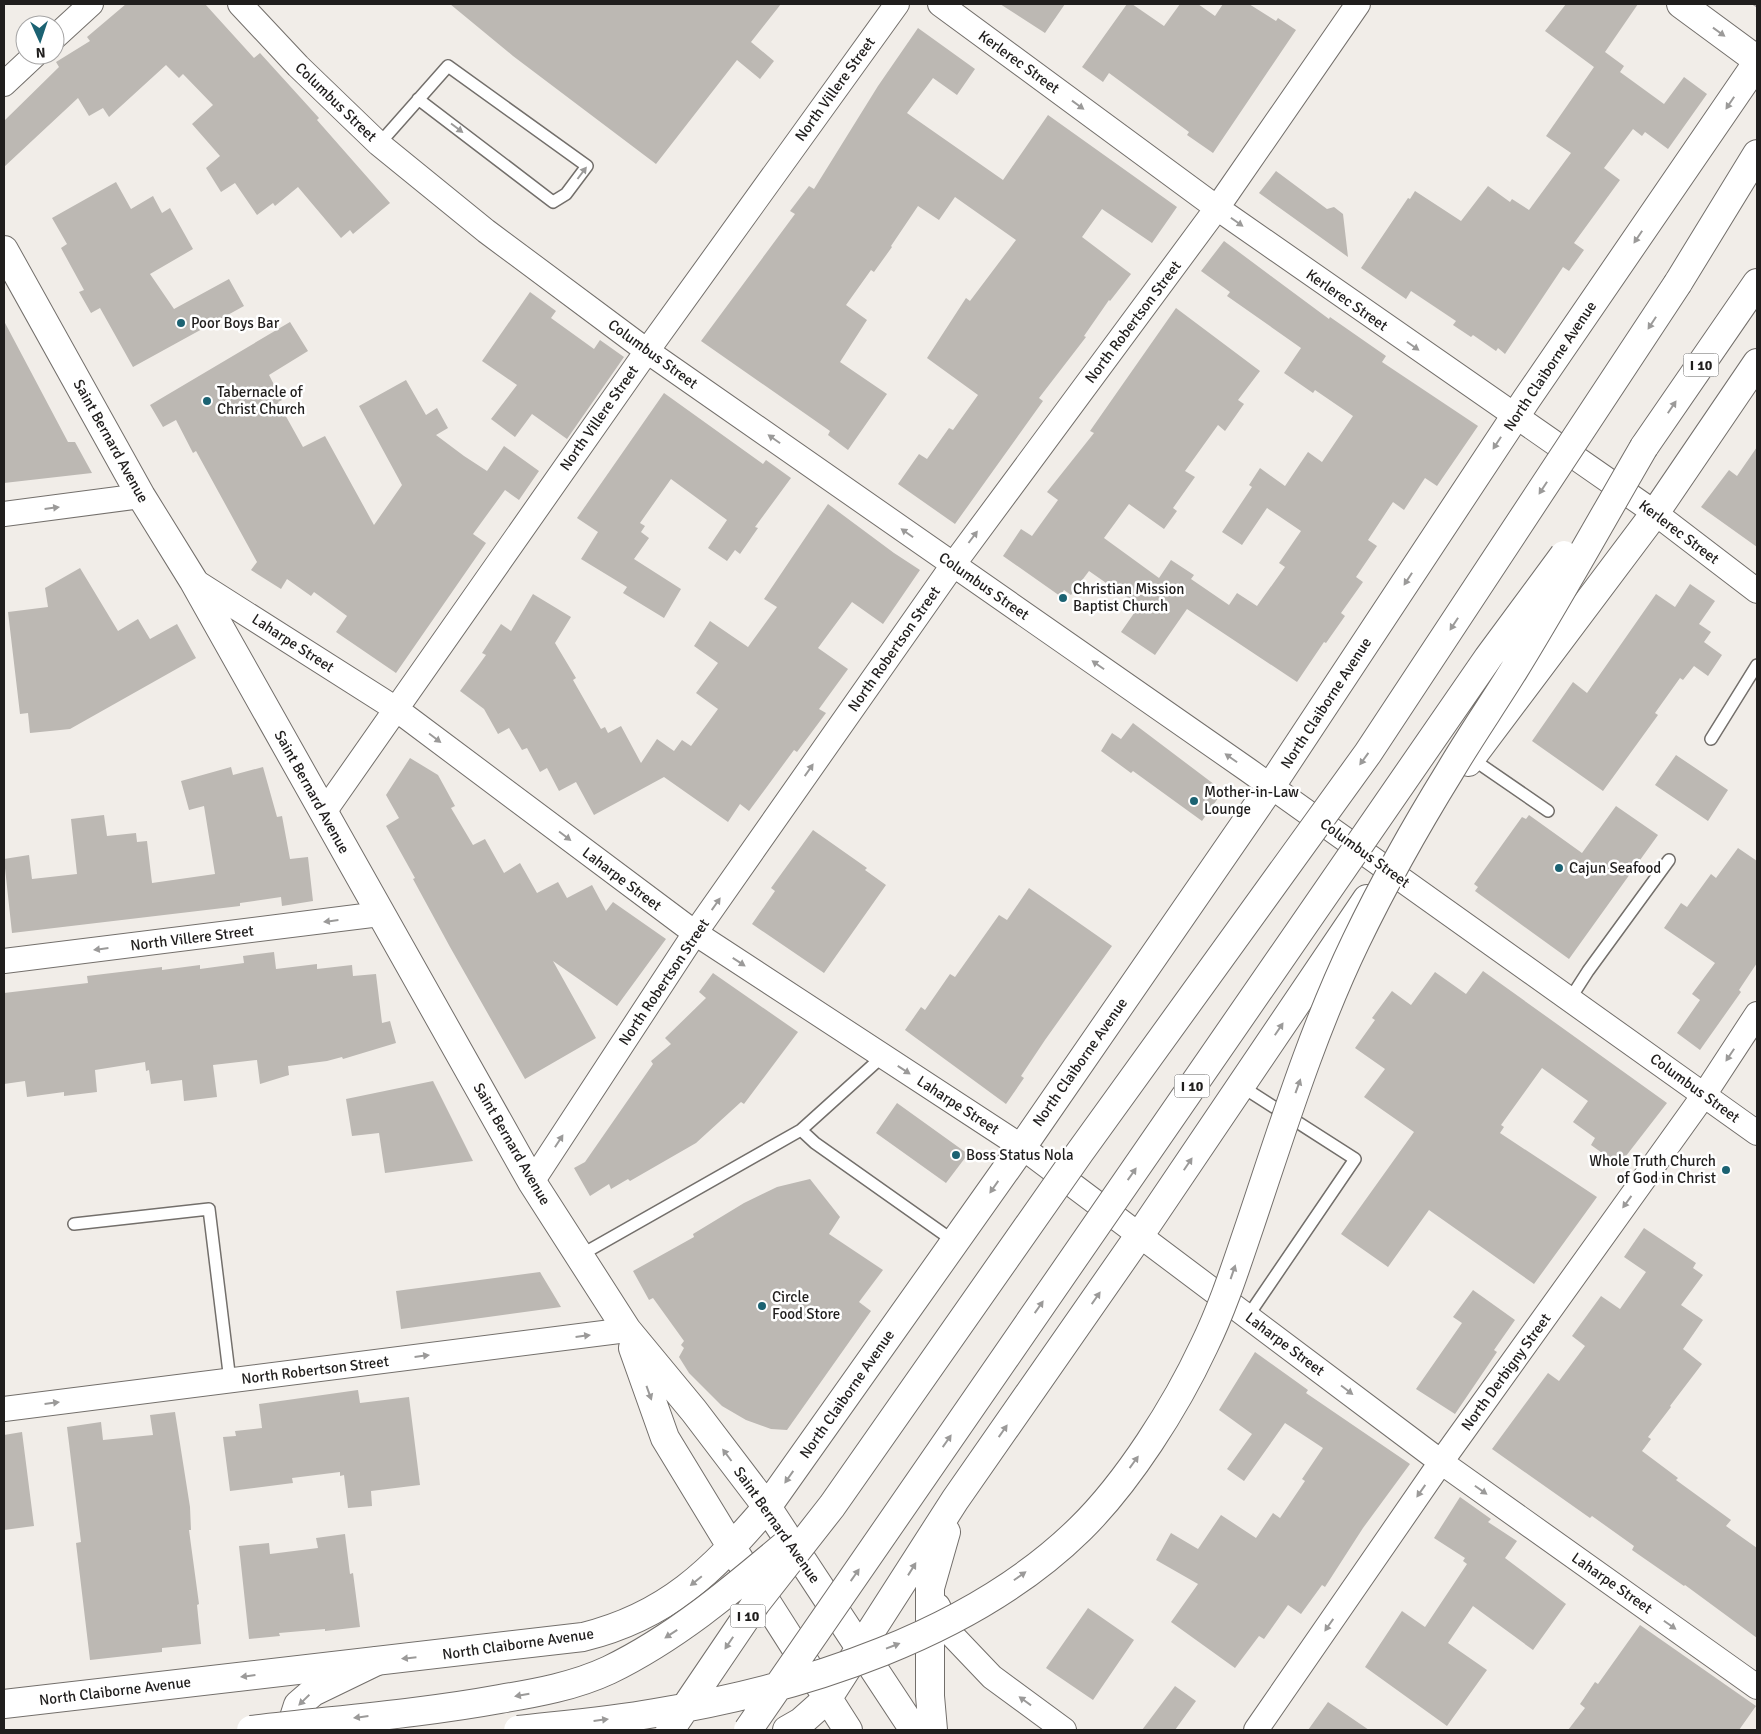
<svg xmlns="http://www.w3.org/2000/svg" width="1761" height="1734" font-family="Signika,sans-serif">
  <style>
    .building { fill: #bcb8b3 }
    .lines { fill: none; stroke-linecap: round; stroke-linejoin: round }
    .lane-casing { stroke: #736f6b; stroke-width: 14 }
    .street-casing { stroke: #736f6b; stroke-width: 26 }
    .secondary-casing { stroke: #736f6b; stroke-width: 30 }
    .highway-casing { stroke: #736f6b; stroke-width: 30 }
    .path { stroke: #aca8a5; stroke-width: 3; stroke-dasharray: 4 4; stroke-linecap: butt }
    .lane { stroke: #fff; stroke-width: 11 }
    .street { stroke: #fff; stroke-width: 24 }
    .secondary { stroke: #fff; stroke-width: 28 }
    .highway { stroke: #fff; stroke-width: 28 }
    .highway-bridge-casing { stroke: #736f6b; stroke-width: 30; stroke-linecap: butt }
    .highway-bridge { stroke: #fff; stroke-width: 28 }
    .oneway { fill: #9b9a99 }
    .poi-dot { fill: #1b6272; stroke: #fff; stroke-width: 2 }
    .labels { text-anchor: middle; dominant-baseline: central; stroke-width: 5; stroke-linejoin: round; paint-order: stroke }
    .shield { fill: #fff; stroke: #636261; stroke-width: 1 }
    .shield-label { font-size: 14px; font-weight: bold; fill: #201e1d }
    .street-label { font-size: 15px; fill: #201e1d; stroke: #fff }
    .poi-label { font-size: 15px; fill: #201e1d; stroke: #fff; text-anchor: start }
  </style>
  <rect width="100%" height="100%" fill="#f1ede8"/>
  <path class="building" d="M126,4H205L254,58L260,53L319,118L317,120L390,203L353,234L350,230L341,238L298,187L275,206L273,203L257,215L235,183L221,192L206,168L220,156L192,124L213,105L183,74L179,78L166,65L109,117L103,108L89,116L78,98L4,167V121L59,67L56,62L90,41L87,37Z
    M450,4H781L751,42L774,61L760,79L737,60L656,164L513,56Z
    M1000,4H1065L1045,33Z
    M1127,4H1132L1164,26L1180,4H1198L1215,16L1223,4H1249L1276,21L1278,18L1296,30L1213,153L1187,135L1189,132L1109,73L1103,82L1082,67Z
    M1566,4H1638L1605,52L1624,66L1620,72L1664,104L1684,77L1707,94L1668,149L1645,132L1642,136L1633,129L1604,168L1620,180L1574,243L1584,250L1569,271L1563,267L1505,354L1498,348L1496,351L1473,335L1471,337L1453,325L1456,321L1411,291L1406,299L1361,268L1408,198L1410,199L1415,191L1461,221L1488,186L1510,202L1512,199L1529,210L1571,153L1546,136L1594,67L1545,31Z
    M918,28L975,69L957,95L933,78L907,113L1003,180L1048,115L1177,207L1152,243L1102,209L1082,237L1131,274L1110,301L1109,300L1084,336L1086,337L1039,398L1043,401L955,524L898,484L919,454L927,459L949,428L953,430L978,395L927,358L966,298L970,301L1016,240L955,197L939,220L918,206L891,246L892,247L874,272L871,270L846,305L867,320L840,362L887,394L848,450L828,435L830,431L701,341L795,214L790,211L809,186L814,189L878,86Z
    M1276,171L1327,209L1334,207L1343,214L1348,257L1259,193Z
    M116,182L131,209L153,196L162,213L170,208L193,249L150,274L174,309L229,279L244,306L133,367L100,308L91,313L79,292L84,290L61,248L67,244L52,218Z
    M1224,241L1329,319L1330,317L1386,356L1382,362L1478,426L1437,486L1425,478L1404,510L1393,502L1368,540L1377,546L1356,577L1363,582L1341,613L1345,616L1326,643L1324,642L1297,682L1187,609L1155,655L1121,632L1139,606L1089,571L1071,595L1064,590L1060,596L1003,556L1021,529L1032,536L1058,500L1047,492L1094,433L1090,431L1176,308L1260,371L1238,400L1244,404L1225,431L1218,425L1185,471L1195,477L1173,508L1177,511L1164,529L1129,504L1104,538L1159,578L1171,560L1194,575L1191,579L1229,605L1237,593L1257,606L1285,567L1279,563L1301,531L1267,508L1242,545L1222,532L1252,487L1249,485L1260,468L1285,486L1308,452L1322,462L1353,416L1315,390L1313,393L1284,373L1301,348L1227,296L1230,292L1201,271Z
    M530,292L556,311L551,318L594,349L600,340L624,357L567,439L532,414L515,437L491,419L517,385L482,361Z
    M4,321L68,442H75L92,473L4,483Z
    M290,322L308,351L269,375L282,400L278,402L303,447L325,436L374,525L402,485L359,406L406,380L426,415L437,408L448,428L436,435L464,456L487,471L504,446L539,471L519,500L505,490L473,534L486,543L396,673L336,632L347,616L314,592L311,596L287,579L281,589L251,570L257,562L196,451L193,453L176,420L163,427L150,405Z
    M664,393L763,464L766,460L791,478L755,527L758,528L740,554L735,550L727,561L708,548L727,520L671,479L640,523L645,526L641,532L649,538L634,559L681,589L664,618L623,593L627,587L581,559L598,532L577,518Z
    M1757,447V547L1701,507L1729,470L1737,476Z
    M828,504L894,553L920,570L883,624L852,602L818,648L848,669L819,709L826,713L797,752L794,750L749,811L740,804L728,822L664,777L594,815L576,782L559,791L547,768L540,772L527,748L522,750L509,728L498,734L484,709L460,691L486,655L482,653L501,624L511,631L533,594L571,617L555,643L576,678L573,680L601,729L605,727L608,733L621,726L641,763L657,739L674,751L682,740L691,746L718,709L696,693L718,663L694,646L710,621L748,647L777,607L764,599Z
    M80,568L118,631L138,619L150,639L177,624L196,658L70,729L30,733L28,713L20,714L8,612L48,607L45,588Z
    M1690,584L1715,601L1699,624L1711,632L1704,642L1722,655L1708,676L1694,666L1683,680L1680,678L1655,713L1658,715L1603,791L1532,741L1573,682L1587,693L1656,594L1675,607Z
    M1133,723L1223,791L1202,821L1133,771L1131,773L1101,751L1112,733L1121,739Z
    M1676,755L1728,790L1708,821L1655,785Z
    M410,758L438,775L455,806L451,808L473,845L485,839L504,873L520,863L537,893L558,882L567,898L592,885L606,911L613,902L666,939L617,1006L553,961L596,1038L525,1079L450,947L413,879L415,878L386,826L399,818L386,795Z
    M231,767L233,775L263,767L277,817L282,816L290,859L308,857L313,901L282,906L281,897L240,903V906L12,933L4,859L29,855L32,879L77,874L71,819L104,815L107,836L136,833L137,842L147,841L152,883L215,874L204,806L189,810L181,781Z
    M1616,806L1658,835L1569,959L1475,891L1478,887L1474,884L1522,817L1526,819L1529,815L1582,853Z
    M813,830L867,868L865,870L886,885L824,973L752,924L775,891L771,888Z
    M1738,848L1757,861V963L1739,990L1741,992L1700,1050L1677,1033L1700,1000L1692,994L1715,963L1664,928L1681,903L1687,907L1711,874L1716,878Z
    M1029,888L1112,946L1045,1040L1021,1076L1024,1078L1006,1104L905,1030L921,1007L925,1010L950,974L955,977L999,915L1007,920Z
    M274,952L276,969L317,964V969L352,965L353,976L376,974L382,1023L390,1021L396,1043L343,1059L342,1057L327,1061L288,1066L289,1075L260,1084L257,1060L213,1065L217,1097L184,1101L182,1080L151,1084L149,1070L146,1071L145,1062L95,1070L97,1092L64,1096V1092L27,1097L25,1081L4,1084V993L88,983L87,976L162,967V970L200,965V969L244,963L243,956Z
    M1483,971L1667,1103L1619,1165L1591,1145L1595,1138L1573,1122L1588,1101L1542,1068L1501,1125L1504,1127L1500,1133L1597,1197L1534,1284L1429,1210L1388,1267L1341,1234L1414,1132L1364,1097L1385,1069L1355,1048L1375,1020L1372,1018L1392,991L1411,1005L1435,972L1466,994Z
    M713,973L798,1032L744,1104L741,1102L696,1143L630,1181L628,1179L611,1189L609,1184L590,1196L574,1168L585,1162L653,1064L651,1061L671,1044L665,1038L706,998L699,992Z
    M433,1081L473,1161L385,1173L379,1133L352,1136L346,1099Z
    M897,1103L968,1154L946,1183L876,1133Z
    M810,1179L840,1217L829,1234L883,1270L859,1302L871,1311L787,1430L771,1429L746,1420L722,1406L689,1373L679,1357L684,1348L681,1345L684,1341L653,1298L649,1300L633,1271L694,1237L693,1234L744,1203L777,1187Z
    M1644,1228L1696,1263L1693,1268L1703,1275L1681,1305L1703,1320L1683,1349L1702,1364L1670,1406L1671,1407L1648,1437L1651,1439L1642,1451L1678,1478L1676,1480L1731,1520L1726,1526L1757,1548V1638L1685,1585L1684,1586L1632,1550L1634,1546L1592,1516L1590,1518L1492,1449L1548,1373L1559,1381L1585,1346L1572,1336L1601,1296L1620,1309L1646,1272L1624,1257Z
    M540,1272L561,1307L401,1329L396,1291Z
    M1473,1290L1515,1320L1494,1350L1497,1352L1455,1414L1416,1389L1462,1323L1453,1317Z
    M1255,1352L1308,1390L1306,1393L1410,1464L1363,1528L1325,1587L1322,1585L1301,1614L1288,1605L1264,1639L1259,1636L1235,1668L1171,1622L1198,1584L1156,1560L1171,1533L1198,1549L1221,1515L1256,1538L1273,1513L1280,1518L1305,1481L1302,1479L1323,1448L1285,1423L1244,1481L1227,1469L1252,1434L1219,1410Z
    M358,1390L360,1403L409,1397L420,1485L371,1491L372,1506L348,1508L344,1475L340,1476V1472L292,1478L293,1483L230,1491L223,1437L236,1436L235,1431L262,1428L259,1404Z
    M175,1412L190,1507L191,1530H189L199,1604L197,1605L201,1644L162,1648V1652L90,1660L76,1543L81,1542L67,1427L101,1422L103,1440L153,1435L150,1415Z
    M22,1432L34,1526L4,1530V1435Z
    M1460,1497L1491,1519L1488,1522L1517,1541L1505,1558L1566,1604L1533,1650L1473,1606L1448,1643L1487,1670L1447,1726L1365,1667L1402,1611L1425,1627L1467,1564L1463,1561L1465,1558L1434,1538Z
    M345,1534L350,1574L353,1573L360,1627L325,1631V1629L279,1633L280,1636L249,1639L239,1546L269,1543L270,1554L318,1548L316,1538Z
    M1088,1608L1134,1640L1093,1700L1046,1668Z
    M1640,1625L1756,1706L1739,1730H1568L1585,1708L1580,1704L1595,1682L1598,1684Z
    M1175,1686L1196,1701L1175,1730H1142Z
    M1328,1702L1369,1730H1308Z"/>
  <g class="lines">
    <g class="lane-casing">
      <path id="lane" d="M379,144L448,66L587,166L566,194L553,202L418,99
        M1711,739L1757,665
        M1471,758L1548,811
        M1570,999L1588,971L1669,860
        M1241,1086L1355,1159L1248,1316
        M801,1130L815,1143L955,1242
        M74,1224L209,1209L230,1381
        M579,1256L801,1130L883,1056"/>
    </g>
    <g class="street-casing">
      <path id="street" d="M240,4L298,66L379,144L486,231L647,351L1248,770L1757,1133
        M940,4L1217,208L1655,513L1757,591
        M55,37L91,4
        M4,84L35,55
        M4,514L141,496
        M193,580L396,709L695,933L1022,1147L1441,1462L1757,1687
        M324,812L647,351L897,4
        M4,961L380,914
        M532,1182L695,933L953,565L1217,208L1358,4
        M4,1409L627,1330
        M938,1606L951,1634L992,1677L1064,1730
        M1256,1730L1441,1462L1704,1095L1757,1014"/>
    </g>
    <g class="secondary-casing">
      <path id="secondary" d="M1681,4L1757,60
        M4,250L141,496L193,580L532,1182L627,1330L694,1411L767,1507L914,1730
        M1468,762L1655,513L1757,363
        M633,1348L665,1438L732,1548L848,1730
        M4,1704L583,1637C668,1616 712,1571 767,1507L1022,1147L1271,786L1526,400L1757,63
        M787,1730L801,1722L828,1698L955,1500L1148,1223L1367,899
        M933,1730L930,1696V1588L946,1532"/>
    </g>
    <g class="highway-casing">
      <path id="highway" d="M1678,283L1757,154
        M1644,447L1757,283
        M290,1730L298,1705L313,1692L377,1661"/>
    </g>
    <path class="path" d="M1754,4L1757,6"/>
    <use href="#lane" class="lane"/>
    <use href="#street" class="street"/>
    <use href="#secondary" class="secondary"/>
    <use href="#highway" class="highway"/>
    <g class="highway-bridge-casing">
      <path id="highway-bridge" d="M251,1730C334,1720 418,1714 500,1699C536,1693 575,1686 609,1670C677,1637 734,1588 791,1540
        M518,1730C563,1725 610,1721 655,1713C802,1689 972,1635 1080,1529C1128,1482 1176,1406 1204,1346C1223,1307 1236,1266 1250,1225C1282,1130 1312,1032 1356,941C1384,883 1416,826 1450,771C1470,737 1493,704 1514,670C1559,597 1601,521 1644,447
        M670,1730L756,1603L832,1506L1080,1152L1368,753L1678,283
        M748,1730L1488,658L1564,555"/>
    </g>
    <use href="#highway-bridge" class="highway-bridge"/>
  </g>
  <defs><path id="oneway-solid" d="M-6-.8H1V-3.2L6.5 0L1 3.2V.8H-6Z" transform="scale(1.25)"/></defs>
  <g class="oneway">
    <use href="#oneway-solid" transform="translate(1719 32) rotate(36)"/>
    <use href="#oneway-solid" transform="translate(1730 103) rotate(124)"/>
    <use href="#oneway-solid" transform="translate(1078 105) rotate(36)"/>
    <use href="#oneway-solid" transform="translate(457 128) rotate(37)"/>
    <use href="#oneway-solid" transform="translate(582 173) rotate(-53)"/>
    <use href="#oneway-solid" transform="translate(1237 222) rotate(35)"/>
    <use href="#oneway-solid" transform="translate(1638 237) rotate(124)"/>
    <use href="#oneway-solid" transform="translate(1652 323) rotate(123)"/>
    <use href="#oneway-solid" transform="translate(1413 346) rotate(35)"/>
    <use href="#oneway-solid" transform="translate(1672 407) rotate(-56)"/>
    <use href="#oneway-solid" transform="translate(774 439) rotate(-145)"/>
    <use href="#oneway-solid" transform="translate(1497 443) rotate(123)"/>
    <use href="#oneway-solid" transform="translate(1543 488) rotate(123)"/>
    <use href="#oneway-solid" transform="translate(52 508) rotate(-7)"/>
    <use href="#oneway-solid" transform="translate(907 533) rotate(-145)"/>
    <use href="#oneway-solid" transform="translate(973 537) rotate(-53)"/>
    <use href="#oneway-solid" transform="translate(1408 579) rotate(123)"/>
    <use href="#oneway-solid" transform="translate(1454 624) rotate(123)"/>
    <use href="#oneway-solid" transform="translate(1098 665) rotate(-145)"/>
    <use href="#oneway-solid" transform="translate(435 738) rotate(37)"/>
    <use href="#oneway-solid" transform="translate(1231 758) rotate(-145)"/>
    <use href="#oneway-solid" transform="translate(1364 759) rotate(126)"/>
    <use href="#oneway-solid" transform="translate(809 770) rotate(-55)"/>
    <use href="#oneway-solid" transform="translate(565 836) rotate(37)"/>
    <use href="#oneway-solid" transform="translate(716 904) rotate(-55)"/>
    <use href="#oneway-solid" transform="translate(331 921) rotate(173)"/>
    <use href="#oneway-solid" transform="translate(101 949) rotate(173)"/>
    <use href="#oneway-solid" transform="translate(739 962) rotate(33)"/>
    <use href="#oneway-solid" transform="translate(1279 1029) rotate(-56)"/>
    <use href="#oneway-solid" transform="translate(1730 1055) rotate(124)"/>
    <use href="#oneway-solid" transform="translate(904 1070) rotate(33)"/>
    <use href="#oneway-solid" transform="translate(1298 1086) rotate(-70)"/>
    <use href="#oneway-solid" transform="translate(559 1141) rotate(-57)"/>
    <use href="#oneway-solid" transform="translate(1188 1164) rotate(-56)"/>
    <use href="#oneway-solid" transform="translate(1132 1174) rotate(-55)"/>
    <use href="#oneway-solid" transform="translate(994 1187) rotate(125)"/>
    <use href="#oneway-solid" transform="translate(1627 1202) rotate(126)"/>
    <use href="#oneway-solid" transform="translate(1233 1272) rotate(-71)"/>
    <use href="#oneway-solid" transform="translate(1096 1298) rotate(-55)"/>
    <use href="#oneway-solid" transform="translate(1039 1307) rotate(-55)"/>
    <use href="#oneway-solid" transform="translate(583 1336) rotate(-7)"/>
    <use href="#oneway-solid" transform="translate(422 1356) rotate(-7)"/>
    <use href="#oneway-solid" transform="translate(1347 1390) rotate(37)"/>
    <use href="#oneway-solid" transform="translate(649 1393) rotate(70)"/>
    <use href="#oneway-solid" transform="translate(52 1403) rotate(-7)"/>
    <use href="#oneway-solid" transform="translate(1003 1431) rotate(-55)"/>
    <use href="#oneway-solid" transform="translate(947 1441) rotate(-55)"/>
    <use href="#oneway-solid" transform="translate(727 1455) rotate(-127)"/>
    <use href="#oneway-solid" transform="translate(1134 1462) rotate(-54)"/>
    <use href="#oneway-solid" transform="translate(789 1477) rotate(125)"/>
    <use href="#oneway-solid" transform="translate(1481 1490) rotate(35)"/>
    <use href="#oneway-solid" transform="translate(1421 1491) rotate(125)"/>
    <use href="#oneway-solid" transform="translate(912 1569) rotate(-58)"/>
    <use href="#oneway-solid" transform="translate(855 1575) rotate(-55)"/>
    <use href="#oneway-solid" transform="translate(1020 1576) rotate(-35)"/>
    <use href="#oneway-solid" transform="translate(696 1581) rotate(141)"/>
    <use href="#oneway-solid" transform="translate(1329 1625) rotate(125)"/>
    <use href="#oneway-solid" transform="translate(1670 1625) rotate(35)"/>
    <use href="#oneway-solid" transform="translate(671 1634) rotate(147)"/>
    <use href="#oneway-solid" transform="translate(729 1643) rotate(124)"/>
    <use href="#oneway-solid" transform="translate(893 1646) rotate(-21)"/>
    <use href="#oneway-solid" transform="translate(409 1658) rotate(174)"/>
    <use href="#oneway-solid" transform="translate(248 1676) rotate(173)"/>
    <use href="#oneway-solid" transform="translate(522 1695) rotate(170)"/>
    <use href="#oneway-solid" transform="translate(304 1700) rotate(136)"/>
    <use href="#oneway-solid" transform="translate(1025 1701) rotate(-144)"/>
    <use href="#oneway-solid" transform="translate(361 1717) rotate(173)"/>
    <use href="#oneway-solid" transform="translate(601 1720) rotate(-7)"/>
  </g>
  <g class="poi-dot">
    <circle cx="181" cy="323" r="5"/>
    <circle cx="207" cy="401" r="5"/>
    <circle cx="1063" cy="598" r="5"/>
    <circle cx="1194" cy="801" r="5"/>
    <circle cx="1559" cy="868" r="5"/>
    <circle cx="956" cy="1155" r="5"/>
    <circle cx="1726" cy="1170" r="5"/>
    <circle cx="762" cy="1306" r="5"/>
  </g>
  <g class="labels">
    <g class="shield">
      <rect x="1683.5" y="353.5" width="35" height="23" rx="4"/>
      <rect x="1174.5" y="1074.5" width="35" height="23" rx="4"/>
      <rect x="730.5" y="1604.5" width="35" height="23" rx="4"/>
    </g>
    <g class="shield-label">
      <text x="1701" y="365">I 10</text>
      <text x="1192" y="1086">I 10</text>
      <text x="748" y="1616">I 10</text>
    </g>
    <g class="street-label">
      <text transform="translate(1019 62) rotate(36)">Kerlerec Street</text>
      <text transform="translate(835 89) rotate(-54)">North Villere Street</text>
      <text transform="translate(336 102) rotate(44)">Columbus Street</text>
      <text transform="translate(1347 300) rotate(35)">Kerlerec Street</text>
      <text transform="translate(1133 322) rotate(-53)">North Robertson Street</text>
      <text transform="translate(653 354) rotate(36)">Columbus Street</text>
      <text transform="translate(1550 366) rotate(-56)">North Claiborne Avenue</text>
      <text transform="translate(599 418) rotate(-55)">North Villere Street</text>
      <text transform="translate(111 441) rotate(61)">Saint Bernard Avenue</text>
      <text transform="translate(1679 532) rotate(37)">Kerlerec Street</text>
      <text transform="translate(984 586) rotate(35)">Columbus Street</text>
      <text transform="translate(293 643) rotate(33)">Laharpe Street</text>
      <text transform="translate(894 649) rotate(-55)">North Robertson Street</text>
      <text transform="translate(1326 703) rotate(-57)">North Claiborne Avenue</text>
      <text transform="translate(312 792) rotate(61)">Saint Bernard Avenue</text>
      <text transform="translate(1365 853) rotate(36)">Columbus Street</text>
      <text transform="translate(622 879) rotate(37)">Laharpe Street</text>
      <text transform="translate(192 938) rotate(-7)">North Villere Street</text>
      <text transform="translate(664 982) rotate(-56)">North Robertson Street</text>
      <text transform="translate(1080 1062) rotate(-55)">North Claiborne Avenue</text>
      <text transform="translate(1695 1088) rotate(36)">Columbus Street</text>
      <text transform="translate(958 1105) rotate(33)">Laharpe Street</text>
      <text transform="translate(512 1144) rotate(60)">Saint Bernard Avenue</text>
      <text transform="translate(1285 1344) rotate(37)">Laharpe Street</text>
      <text transform="translate(315 1370) rotate(-7)">North Robertson Street</text>
      <text transform="translate(1506 1372) rotate(-54)">North Derbigny Street</text>
      <text transform="translate(847 1394) rotate(-55)">North Claiborne Avenue</text>
      <text transform="translate(777 1525) rotate(55)">Saint Bernard Avenue</text>
      <text transform="translate(1612 1583) rotate(35)">Laharpe Street</text>
      <text transform="translate(518 1644) rotate(-8)">North Claiborne Avenue</text>
      <text transform="translate(115 1691) rotate(-7)">North Claiborne Avenue</text>
    </g>
    <g class="poi-label">
      <text x="191" y="323">Poor Boys Bar</text>
      <text x="217" y="392">Tabernacle of<tspan x="217" dy="17">Christ Church</tspan></text>
      <text x="1073" y="589">Christian Mission<tspan x="1073" dy="17">Baptist Church</tspan></text>
      <text x="1204" y="792">Mother-in-Law<tspan x="1204" dy="17">Lounge</tspan></text>
      <text x="1569" y="868">Cajun Seafood</text>
      <text x="966" y="1155">Boss Status Nola</text>
      <text x="1716" y="1161" text-anchor="end">Whole Truth Church<tspan x="1716" dy="17">of God in Christ</tspan></text>
      <text x="772" y="1297">Circle<tspan x="772" dy="17">Food Store</tspan></text>
    </g>
  </g>
  <rect width="1761" height="1734" fill="none" stroke="#201e1d" stroke-width="10"/>
  <g transform="translate(40 40) rotate(177)"><circle r="24" fill="#ffffff" stroke="#a6a5a5"/>
  <path d="M0-4L9 19L0 12L-9 19Z" fill="#1b6272"/>
  <text y="-8" font-size="14" font-weight="bold" text-anchor="middle" fill="#201e1d">N</text>
  </g>
</svg>
